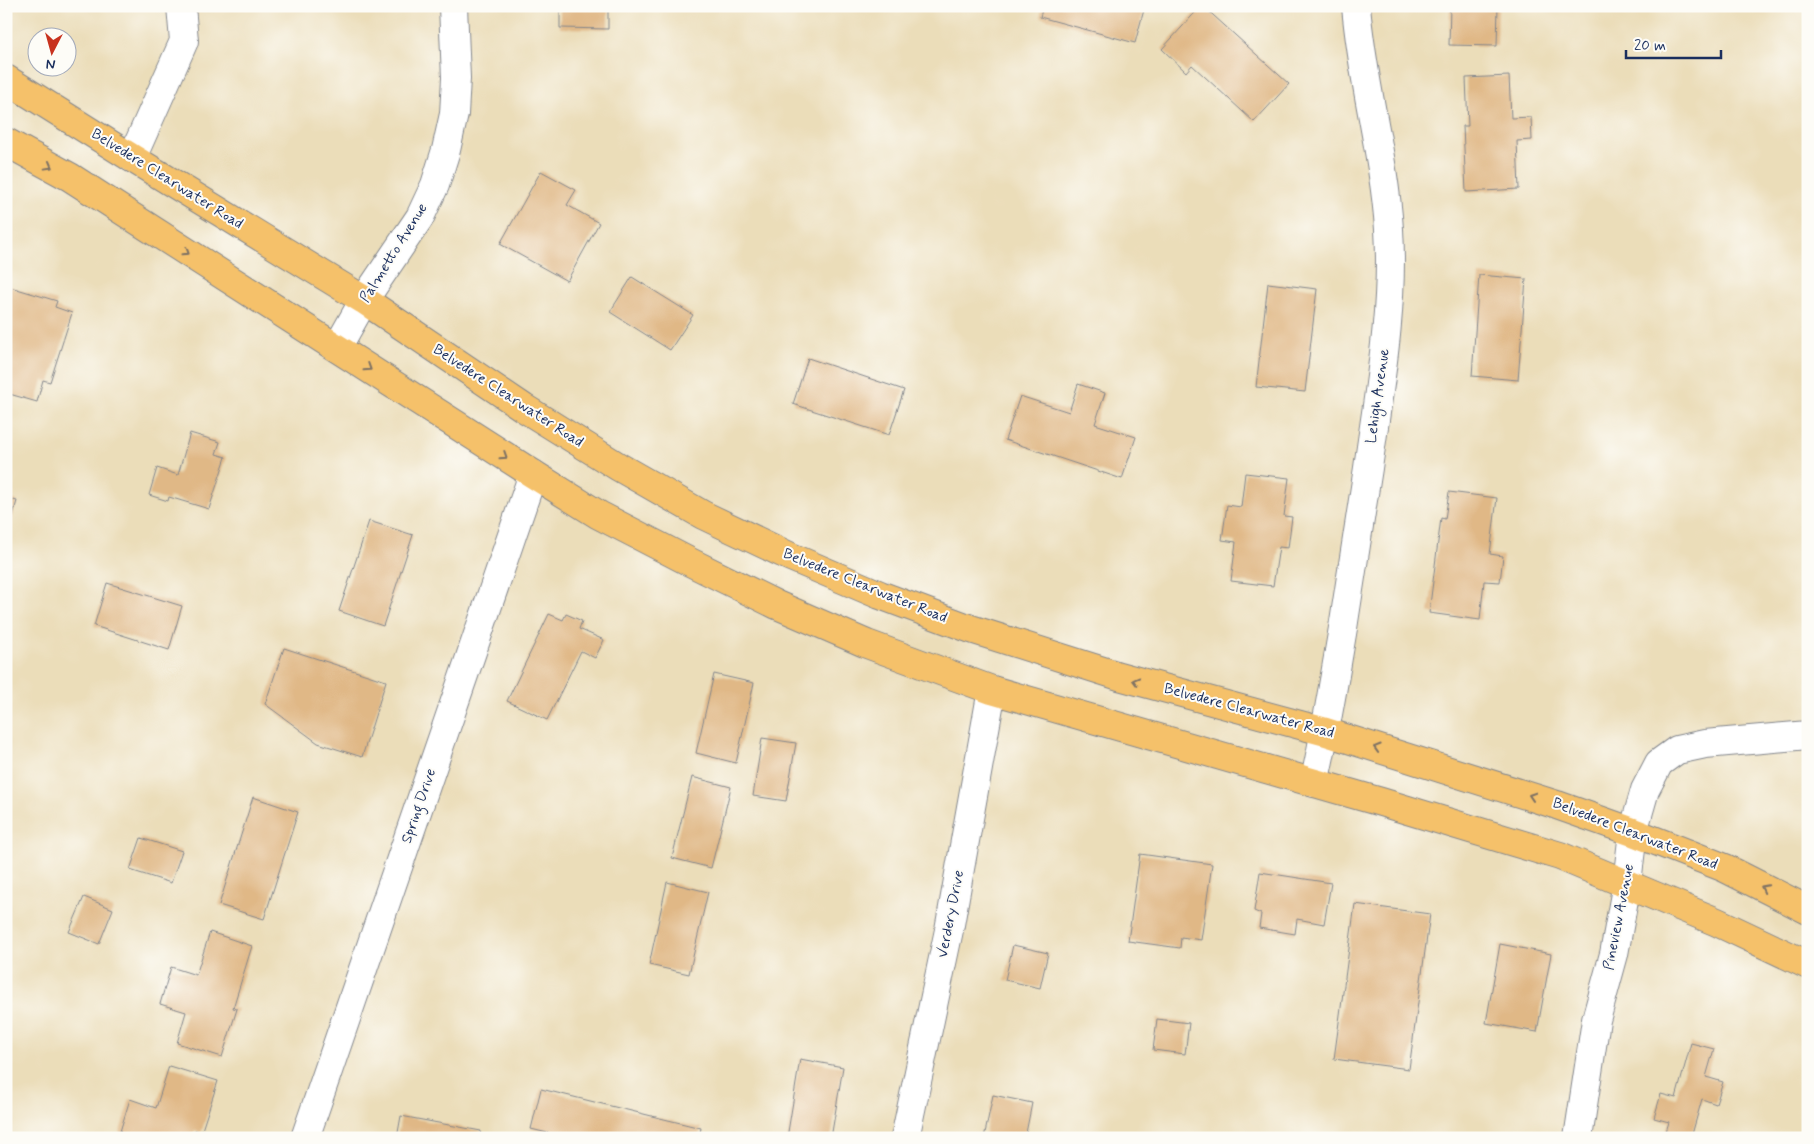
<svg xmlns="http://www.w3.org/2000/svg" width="1814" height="1144" font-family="Mynerve,sans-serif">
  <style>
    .building { fill: #e0b886 }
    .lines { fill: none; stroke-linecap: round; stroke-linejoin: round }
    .minor-casing { stroke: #83868c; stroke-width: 30 }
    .major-casing { stroke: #83868c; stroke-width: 30 }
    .minor { stroke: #fff; stroke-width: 28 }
    .major { stroke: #f5c16b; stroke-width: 28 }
    .oneway { stroke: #7d7164 }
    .labels { text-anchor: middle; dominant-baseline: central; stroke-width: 4; stroke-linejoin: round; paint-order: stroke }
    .street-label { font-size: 15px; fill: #1b2f5e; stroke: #fdfcf7 }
  </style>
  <rect width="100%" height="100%" fill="#fdfcf7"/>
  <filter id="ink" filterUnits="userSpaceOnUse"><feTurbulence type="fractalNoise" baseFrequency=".02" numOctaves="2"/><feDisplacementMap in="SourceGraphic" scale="10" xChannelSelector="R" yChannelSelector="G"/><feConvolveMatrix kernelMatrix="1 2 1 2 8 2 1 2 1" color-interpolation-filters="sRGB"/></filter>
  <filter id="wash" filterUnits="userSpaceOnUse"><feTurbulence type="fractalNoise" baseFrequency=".0096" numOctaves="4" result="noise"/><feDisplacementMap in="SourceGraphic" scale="20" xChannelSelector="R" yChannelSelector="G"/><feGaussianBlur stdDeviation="1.12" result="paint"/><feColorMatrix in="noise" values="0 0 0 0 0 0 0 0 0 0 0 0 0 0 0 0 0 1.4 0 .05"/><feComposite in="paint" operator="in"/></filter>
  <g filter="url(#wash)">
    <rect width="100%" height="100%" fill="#ebddb9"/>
    <g id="blocks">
      <path class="building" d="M560,6H608V29L560,28Z
        M1043,6H1145L1135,43L1040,17Z
        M1201,6H1203L1289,84L1254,122L1192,65L1186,72L1162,49Z
        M1450,6H1498L1497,46L1449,45Z
        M1509,76L1511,118L1531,117L1532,140L1517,141L1519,189L1466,192L1463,126H1468L1466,78Z
        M541,171L576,190L567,205L599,223L567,281L500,244Z
        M1479,275L1526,279L1518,380L1472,376Z
        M632,277L693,315L670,350L610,312Z
        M1268,283L1317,289L1305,392L1256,387Z
        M7,286L57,301L55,307L72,313L50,382L43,380L37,402L6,393Z
        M808,358L904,390L889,435L793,404Z
        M1078,384L1105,393L1095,424L1136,437L1122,479L1005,440L1020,396L1069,412Z
        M190,433L220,442L216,454L226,457L209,509L169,497L168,501L149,495L157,468L178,475Z
        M1245,473L1289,478L1284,516L1292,517L1288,548L1279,547L1273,586L1231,581L1236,542L1222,540L1227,505L1241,507Z
        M1449,492L1497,498L1490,554L1503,556L1500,582L1484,581L1480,620L1429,613L1441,518L1445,519Z
        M6,498L17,501L7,535H6Z
        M369,521L413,535L383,626L339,611Z
        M107,583L182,606L169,650L94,626Z
        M549,614L563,620L566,614L582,621L579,629L604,640L595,658L581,651L547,720L507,701Z
        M284,648L386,681L362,757L318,743L265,704Z
        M714,674L754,683L736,763L696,753Z
        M762,738L796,743L786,801L753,796Z
        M692,777L731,787L711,868L672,858Z
        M253,797L298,812L264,919L219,905Z
        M141,838L182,851L171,883L130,870Z
        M1140,854L1212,864L1201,940L1181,937L1180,948L1128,941Z
        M1260,872L1331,883L1324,924L1297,919L1295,934L1259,928L1261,914L1254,911Z
        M667,882L708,892L689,974L649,965Z
        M84,897L113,909L99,944L69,932Z
        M1355,904L1430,914L1409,1069L1334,1059Z
        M210,932L252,946L233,1008L237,1009L222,1057L177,1043L186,1012L160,1004L171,967L196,975Z
        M1500,944L1551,954L1537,1032L1486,1023Z
        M1013,945L1048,953L1040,988L1005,980Z
        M1157,1019L1189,1023L1185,1054L1153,1050Z
        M1691,1043L1714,1049L1706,1077L1723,1082L1716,1104L1702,1099L1691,1138H1664L1669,1122L1654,1118L1661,1094L1676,1098Z
        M800,1059L843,1067L831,1138H787Z
        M169,1066L218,1081L201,1133L195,1130L192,1138H118L130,1099L156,1108Z
        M541,1089L701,1128L699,1138H568L531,1129Z
        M993,1095L1032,1103L1025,1138H984Z
        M401,1116L481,1131L479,1138H397Z"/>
    </g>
  </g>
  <g filter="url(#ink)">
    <use href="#blocks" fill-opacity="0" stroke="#83868c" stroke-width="1"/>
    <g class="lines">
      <g class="minor-casing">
        <path id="minor" d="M132,158L184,41L181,6
          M337,348L364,300L420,217L435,185L446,150L454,114L456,78L453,6
          M1314,783C1326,732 1334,680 1343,628C1351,575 1360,522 1368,468C1379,389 1394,309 1389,229C1384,154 1362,81 1356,6
          M305,1138L533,474
          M905,1138L949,930L992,690
          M1578,1138L1596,1020L1614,954L1627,883L1633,832L1645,790L1659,763L1677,750L1705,744L1808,735"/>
      </g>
      <g class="major-casing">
        <path id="major" d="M6,79L132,158L364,300L524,408L619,467L703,515L791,557L880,595L971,629L1119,676L1326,732L1557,805L1633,832L1725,868L1808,910
          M6,142L70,177L533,474L599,515L688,561L777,605L867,644L992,690L1381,802L1560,856L1717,922L1808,965"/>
      </g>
      <use href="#minor" class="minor"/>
      <use href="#major" class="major"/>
    </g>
    <defs><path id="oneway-chevron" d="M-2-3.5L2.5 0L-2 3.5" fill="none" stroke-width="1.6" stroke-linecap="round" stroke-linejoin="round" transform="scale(1.25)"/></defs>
    <g class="oneway">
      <use href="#oneway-chevron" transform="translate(49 166) rotate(29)"/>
      <use href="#oneway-chevron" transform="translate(186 252) rotate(33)"/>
      <use href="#oneway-chevron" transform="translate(368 368) rotate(33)"/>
      <use href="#oneway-chevron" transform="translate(504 456) rotate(33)"/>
      <use href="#oneway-chevron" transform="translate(1136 681) rotate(-165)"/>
      <use href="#oneway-chevron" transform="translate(1377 748) rotate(-163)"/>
      <use href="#oneway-chevron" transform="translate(1532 796) rotate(-162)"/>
      <use href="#oneway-chevron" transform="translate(1764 888) rotate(-153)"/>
    </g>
  </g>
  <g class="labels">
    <g class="street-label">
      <text transform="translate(167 179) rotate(32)">Belvedere Clearwater Road</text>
      <text transform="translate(394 253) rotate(-58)">Palmetto Avenue</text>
      <text transform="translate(508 396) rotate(33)">Belvedere Clearwater Road</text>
      <text transform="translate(1378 396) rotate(-82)">Lehigh Avenue</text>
      <text transform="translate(865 586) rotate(22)">Belvedere Clearwater Road</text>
      <text transform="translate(1249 711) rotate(15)">Belvedere Clearwater Road</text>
      <text transform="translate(419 806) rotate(-71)">Spring Drive</text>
      <text transform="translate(1635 834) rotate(21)">Belvedere Clearwater Road</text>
      <text transform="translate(951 914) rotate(-79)">Verdery Drive</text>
      <text transform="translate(1619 917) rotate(-79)">Pineview Avenue</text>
    </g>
  </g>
  <rect width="1814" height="1144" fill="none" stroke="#fdfcf7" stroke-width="25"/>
  <g transform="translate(52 52) rotate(186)"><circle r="24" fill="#fdfcf7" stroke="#a3aaba"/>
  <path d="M0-4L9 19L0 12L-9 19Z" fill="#c8321e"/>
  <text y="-8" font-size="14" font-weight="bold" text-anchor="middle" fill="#1b2f5e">N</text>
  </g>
  <path d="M1626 50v8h95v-8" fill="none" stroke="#1b2f5e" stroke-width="2.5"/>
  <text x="1634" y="50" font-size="15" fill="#1b2f5e" stroke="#fdfcf7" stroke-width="4" paint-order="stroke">20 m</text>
</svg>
